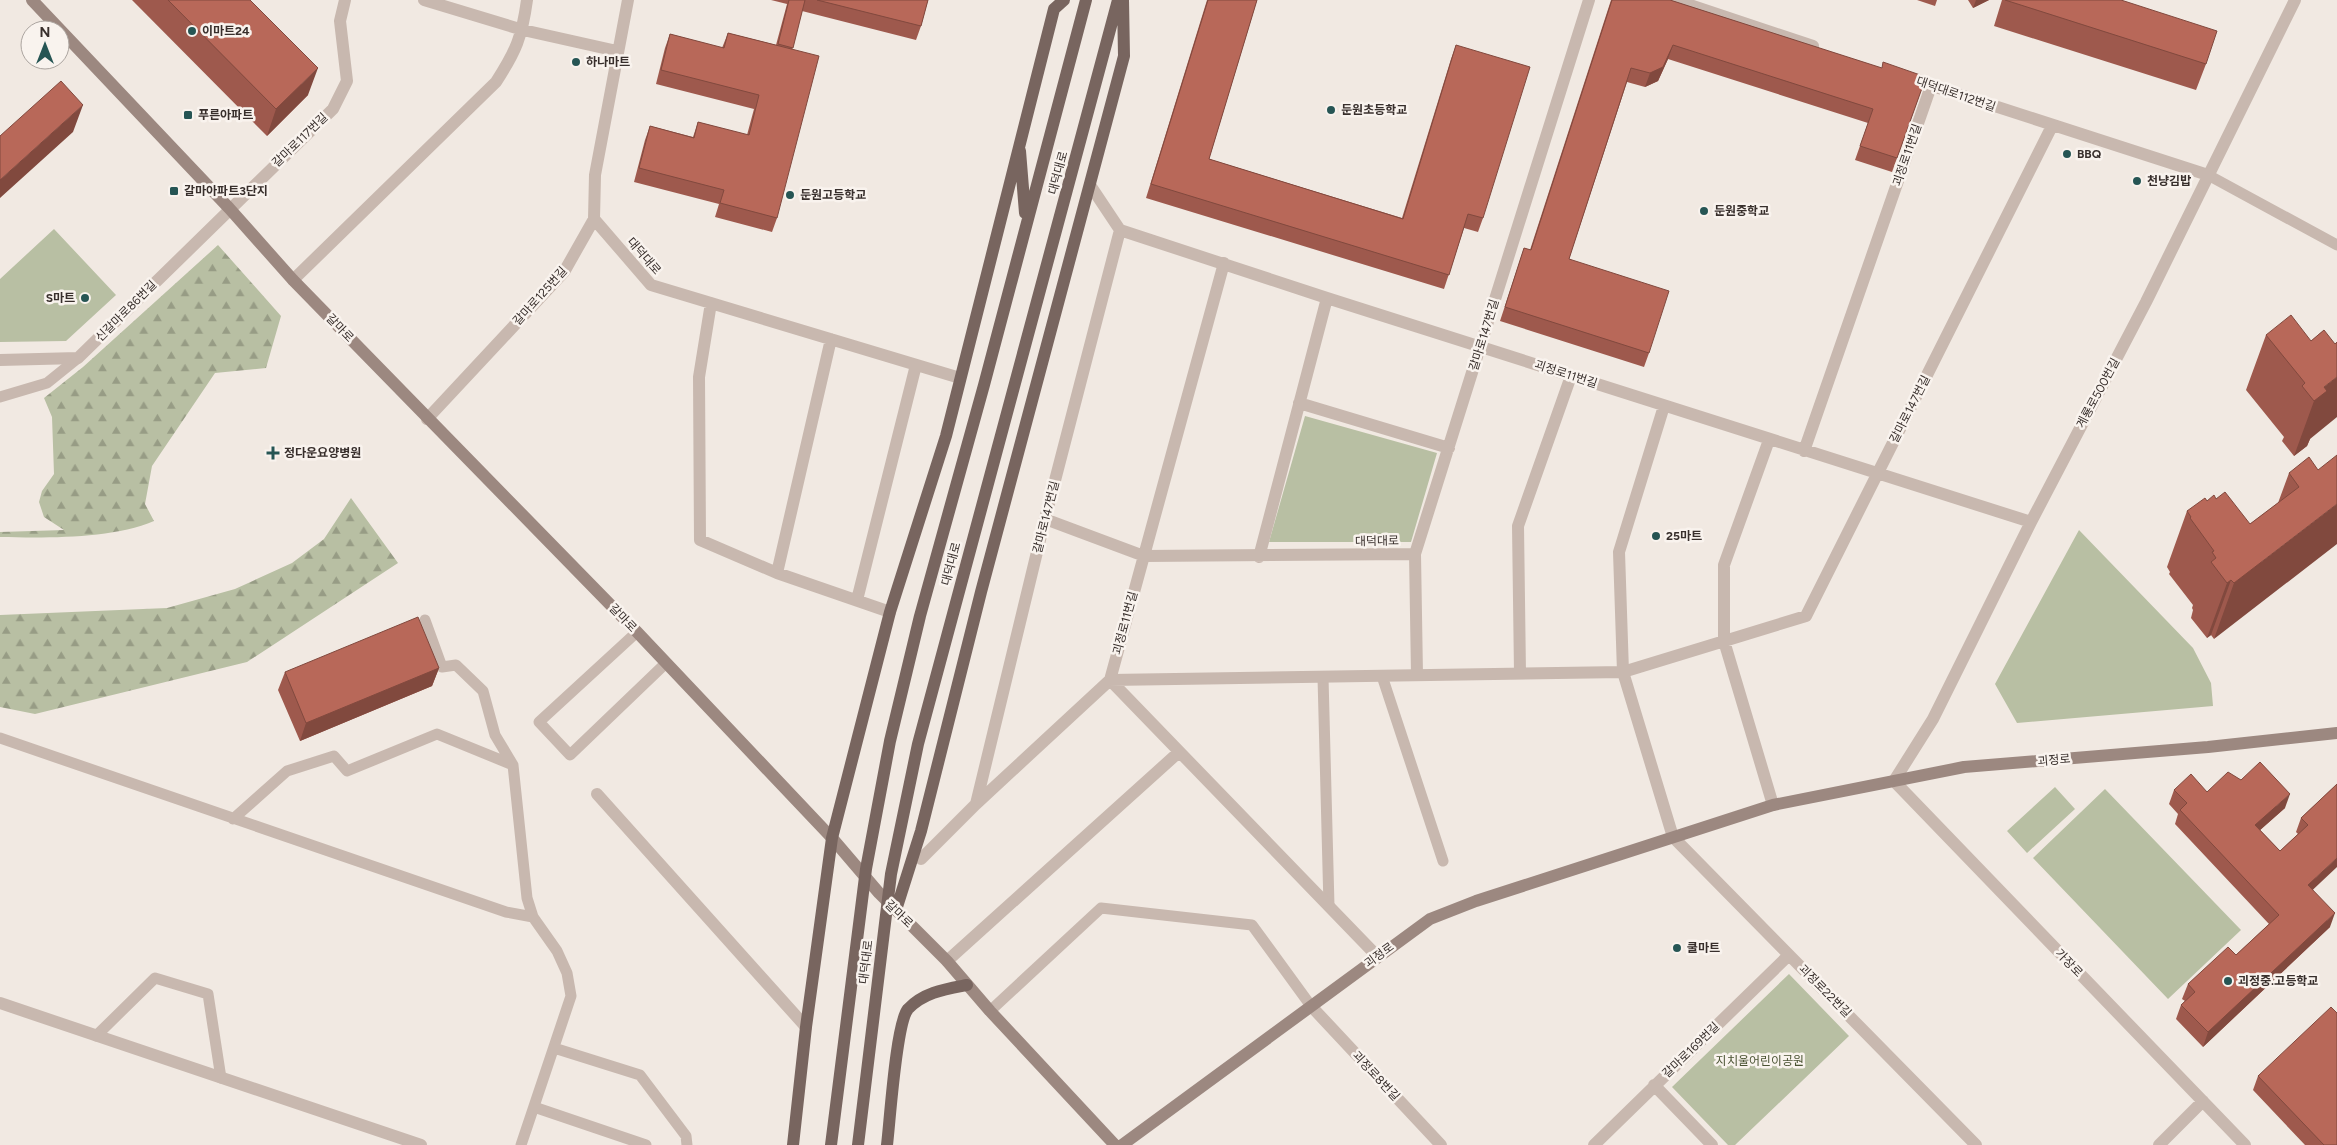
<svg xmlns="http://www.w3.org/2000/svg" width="2337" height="1145" font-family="Figtree,'Noto Sans KR',sans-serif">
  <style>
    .forest { fill: url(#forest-firs) }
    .park { fill: #b8bfa3 }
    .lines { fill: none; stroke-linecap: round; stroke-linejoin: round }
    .lane { stroke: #c8b8af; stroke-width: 11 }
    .street { stroke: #c8b8af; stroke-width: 12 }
    .secondary { stroke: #9c8880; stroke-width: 12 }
    .primary { stroke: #78655f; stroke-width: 12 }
    .wall { fill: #9e594d }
    .shaded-wall { fill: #81493e }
    .building { fill: #b86859; stroke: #81493e }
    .poi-dot { fill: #265554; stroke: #f9f3ee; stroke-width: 2 }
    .labels { text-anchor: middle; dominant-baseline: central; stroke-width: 5; stroke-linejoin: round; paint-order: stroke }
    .poi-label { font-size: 12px; font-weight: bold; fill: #382f2c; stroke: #f9f3ee; text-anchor: start }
    .street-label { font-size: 12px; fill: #382f2c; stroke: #f9f3ee }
    .park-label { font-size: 12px; fill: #4a5333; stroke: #f9f3ee }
  </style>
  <defs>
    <pattern id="forest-firs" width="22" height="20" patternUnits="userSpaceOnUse" patternTransform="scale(1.25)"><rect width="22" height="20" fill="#b8bfa3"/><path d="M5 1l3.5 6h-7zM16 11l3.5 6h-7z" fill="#979c85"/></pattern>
  </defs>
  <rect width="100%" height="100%" fill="#f1e9e2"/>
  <path class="forest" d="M218,245L281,316L266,368L215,373L152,466L145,504L154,521C112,539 46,538 0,537V532L64,530L44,517L39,502L42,491L54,474L52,417L44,398L83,367Z
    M351,498L398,563L247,662L35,714L0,707V615L167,608L235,589L292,563L324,539Z"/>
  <path class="park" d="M54,229L116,295L66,341L0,342V279Z
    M1305,416L1437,453L1411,542H1269Z
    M2079,530L2193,648L2211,683L2213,706L2017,723L1995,684Z
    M2055,787L2075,809L2027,853L2007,831Z
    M2105,789L2241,930L2168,999L2033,858Z
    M1789,974L1849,1036L1735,1145H1728L1672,1087Z"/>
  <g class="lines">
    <path class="lane" d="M2208,175L2337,245
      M0,397L47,383L78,358
      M425,620L442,667L456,665L483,691L495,735L513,765
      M637,632L539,722L570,755L666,663
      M1382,676L1443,861
      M1323,677L1329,906
      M0,738L506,912L533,917
      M233,819L287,771L334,756L347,771L437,734L513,765L527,898L533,917L557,951L567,973L571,996L521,1145
      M990,1011L1101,908L1252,925L1311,1006
      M96,1036L155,978L208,994L221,1078
      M554,1048L640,1075L686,1136L687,1145
      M534,1107L646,1145"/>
    <path class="street" d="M424,0L523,30L617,51
      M1675,0L1813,46
      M1908,78L2208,175
      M1090,185L1120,230L1327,298L2031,522
      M594,219L651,285L960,378
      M1224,263L1110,680L1377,956
      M293,280L496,82C516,51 522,37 527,0
      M711,303L699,377L700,540L777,573L890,612
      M0,360L78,358L333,109L347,81L340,21L345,0
      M1299,403L1449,448
      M1664,406L1619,552L1623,672L1673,837L1976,1145
      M427,419L564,272L594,219L595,175L628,0
      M1769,440L1724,565V641L1773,805
      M1804,451L1931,86
      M1045,519L1144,556L1415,554
      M1259,557L1327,298
      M777,573L831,339
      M857,600L916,365
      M1520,673L1518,526L1571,376
      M1417,675L1415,554L1589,0
      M597,794L806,1027
      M976,804L1045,519L1120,230
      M921,859L976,804L1110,680L1623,672L1806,616L2052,126
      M947,961L1179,752
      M0,1003L421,1145
      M1311,1006L1441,1145
      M1654,1085L1712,1145
      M1594,1145L1789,955
      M2159,1145L2203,1101
      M2245,1145L1894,781L1933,719L2031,522L2146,302L2295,0"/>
    <path class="secondary" d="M32,0L229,208L293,280L637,632L832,838L879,893L947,961L990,1011L1115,1145
      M1122,1145L1430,919L1476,901L1773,805L1964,767L2208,747L2337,733"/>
    <path class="primary" d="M1020,151L1025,213
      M896,910L921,831L981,592L1124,56L1123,0
      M793,1145L806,1027L832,838L890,612L946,436L1054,9L1064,0
      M831,1145L866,869L890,741L920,616L984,385L1086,0
      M858,1145L891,874L918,744L1118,0
      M887,1145C890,1121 896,1023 908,1009C924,992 946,989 967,985"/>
  </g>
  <path class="wall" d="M132,0H250L308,95L267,136Z
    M771,0H928L921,26L916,40L802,11L792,50L777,218L772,232L715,217L719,204L634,182L645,140L650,126L693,137L698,122L747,135L754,109L656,84L665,48L670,34L722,48L728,33L776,45L787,4Z
    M1207,0H1257L1209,159L1402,218L1451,59L1456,45L1483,218L1478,232L1464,228L1444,289L1146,198Z
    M1611,0H1670L1881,68L1926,77L1892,172L1855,160L1868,123L1668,59L1658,81L1645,87L1627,82L1569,259L1649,353L1644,367L1500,321L1524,248L1530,250Z
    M1917,0H1937L1935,6Z
    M1968,0H1989L1973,8Z
    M2002,0H2121L2206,64L2196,90L1994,26Z
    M2324,330L2310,439L2307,446L2294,456L2282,441L2284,437L2246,390L2266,335L2311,341Z
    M2318,470L2214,639L2211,635L2207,638L2191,618L2193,610L2192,608L2193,605L2169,574L2170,572L2167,567L2187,511L2216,499L2250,524L2278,503L2289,473Z
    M439,668L432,686L300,741L278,690L285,672Z
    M2337,784L2313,890L2330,927L2203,1047L2176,1019L2181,1005L2185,1001L2182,999L2188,984L2236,955L2269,924L2175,824L2178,814L2169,804L2174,790L2207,792L2285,808L2260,830L2280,851L2298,834L2296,832L2301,818Z
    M2258,1076L2337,1145H2305L2253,1090Z"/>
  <path class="shaded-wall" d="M1976,0H1989L1973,8Z
    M1673,45L1668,59L1658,81L1645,87L1650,73Z
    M318,68L308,95L267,136L276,109Z
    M83,105L73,132L0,198V180Z
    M2337,377V417L2310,439L2307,446L2294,456L2314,401L2324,387Z
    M2337,504V544L2214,639L2234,583Z
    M2231,580L2211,635L2207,638L2227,583Z
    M439,668L432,686L300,741L306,723Z
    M2290,794L2285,808L2250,839L2255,825Z
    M2337,858V867L2303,899L2308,885Z
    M2335,913L2330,927L2203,1047L2208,1032Z"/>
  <path class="building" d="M168,0H250L318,68L276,109Z
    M789,0H805L793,48L778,44Z
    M817,0H928L921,26Z
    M1208,0H1257L1209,159L1403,219L1456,45L1530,67L1483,218L1468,214L1449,275L1151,184Z
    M1612,0H1670L1882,68L1883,62L1926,77L1897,158L1860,146L1873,109L1673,45L1663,67L1650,73L1631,68L1569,259L1669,291L1649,353L1505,307L1524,248L1531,250Z
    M2005,0H2121L2217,31L2206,64Z
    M728,33L819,56L777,218L720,203L724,190L639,168L650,126L694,138L698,122L749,135L759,95L661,70L670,34L724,48Z
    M61,81L83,105L0,180V136Z
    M2291,315L2311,341L2324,330L2335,344L2337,342V377L2324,387L2327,391L2314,401L2302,386L2305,383L2266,335Z
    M2337,455V504L2234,583L2231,580L2227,583L2211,562L2216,558L2212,552L2214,551L2190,518L2191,517L2187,511L2205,498L2207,501L2214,495L2216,499L2225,492L2250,524L2299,487L2289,473L2309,457L2318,470Z
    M418,617L439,668L306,723L285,672Z
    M2260,762L2290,794L2255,825L2280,851L2308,825L2301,818L2337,784V858L2308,885L2335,913L2208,1032L2181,1005L2195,992L2188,984L2228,947L2236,955L2279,915L2180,810L2187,803L2174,790L2191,774L2207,792L2228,772L2241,780Z
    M2331,1007L2337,1013V1145H2324L2258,1076Z"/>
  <g class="poi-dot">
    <circle cx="192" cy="31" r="5"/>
    <circle cx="576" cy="62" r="5"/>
    <circle cx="1331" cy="110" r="5"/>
    <rect x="183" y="110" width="10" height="10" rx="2.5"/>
    <circle cx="2067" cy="154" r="5"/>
    <circle cx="2137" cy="181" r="5"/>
    <rect x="169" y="186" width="10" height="10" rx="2.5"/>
    <circle cx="790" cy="195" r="5"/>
    <circle cx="1704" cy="211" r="5"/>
    <circle cx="85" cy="298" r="5"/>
    <path d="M270.5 445.5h5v5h5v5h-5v5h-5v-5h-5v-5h5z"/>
    <circle cx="1656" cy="536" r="5"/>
    <circle cx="1677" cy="948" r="5"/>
    <circle cx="2228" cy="981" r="5"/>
  </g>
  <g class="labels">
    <g class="poi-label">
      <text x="202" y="31">이마트24</text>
      <text x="586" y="62">하나마트</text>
      <text x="1341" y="110">둔원초등학교</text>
      <text x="198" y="115">푸른아파트</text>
      <text x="2077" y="154">BBQ</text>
      <text x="2147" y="181">천냥김밥</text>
      <text x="184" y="191">갈마아파트3단지</text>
      <text x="800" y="195">둔원고등학교</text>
      <text x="1714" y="211">둔원중학교</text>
      <text x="75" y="298" text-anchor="end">S마트</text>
      <text x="284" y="453">정다운요양병원</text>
      <text x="1666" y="536">25마트</text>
      <text x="1687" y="948">쿨마트</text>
      <text x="2238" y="981">괴정중.고등학교</text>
    </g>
    <g class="street-label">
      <text transform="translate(1956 94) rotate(19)">대덕대로112번길</text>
      <text transform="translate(300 140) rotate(-44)">갈마로117번길</text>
      <text transform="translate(1907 155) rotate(-71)">괴정로11번길</text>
      <text transform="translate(1058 173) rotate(-75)">대덕대로</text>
      <text transform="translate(644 256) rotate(49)">대덕대로</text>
      <text transform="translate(540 296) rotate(-48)">갈마로125번길</text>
      <text transform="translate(126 311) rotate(-45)">신갈마로86번길</text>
      <text transform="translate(340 328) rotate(46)">갈마로</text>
      <text transform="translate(1484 335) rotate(-73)">갈마로147번길</text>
      <text transform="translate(1566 374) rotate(18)">괴정로11번길</text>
      <text transform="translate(2098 393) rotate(-62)">계룡로500번길</text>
      <text transform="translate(1910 409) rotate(-63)">갈마로147번길</text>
      <text transform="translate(1046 517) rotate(-76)">갈마로147번길</text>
      <text transform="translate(1377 541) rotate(-1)">대덕대로</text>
      <text transform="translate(951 564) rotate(-75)">대덕대로</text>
      <text transform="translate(623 618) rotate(46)">갈마로</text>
      <text transform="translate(1125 623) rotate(-75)">괴정로11번길</text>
      <text transform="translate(2054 760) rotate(-5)">괴정로</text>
      <text transform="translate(899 914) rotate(44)">갈마로</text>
      <text transform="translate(1379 955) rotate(-36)">괴정로</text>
      <text transform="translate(866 962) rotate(-83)">대덕대로</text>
      <text transform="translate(2069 963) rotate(46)">가장로</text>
      <text transform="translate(1825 991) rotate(45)">괴정로22번길</text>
      <text transform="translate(1691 1050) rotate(-44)">갈마로169번길</text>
      <text transform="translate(1376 1076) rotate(47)">괴정로8번길</text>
    </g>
    <g class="park-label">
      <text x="1760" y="1061">지치울어린이공원</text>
    </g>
  </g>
  <g transform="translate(45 45)"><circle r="24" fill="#f9f3ee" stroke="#aca5a0"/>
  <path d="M0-4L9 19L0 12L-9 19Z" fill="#265554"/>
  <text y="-8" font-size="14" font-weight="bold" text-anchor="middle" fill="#382f2c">N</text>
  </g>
</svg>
